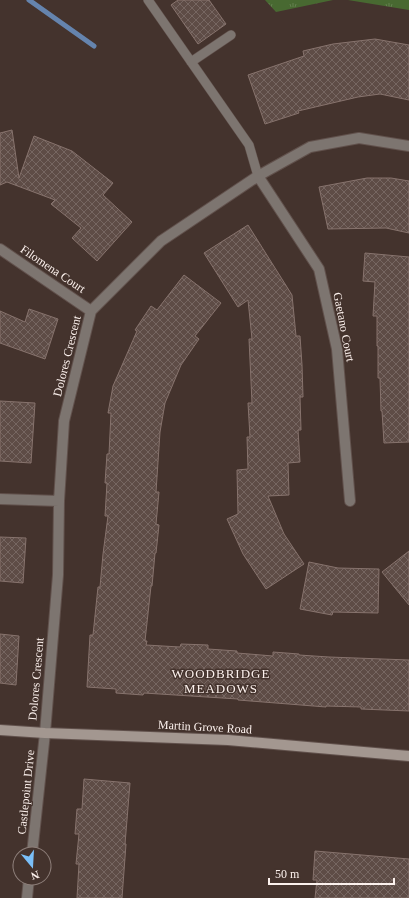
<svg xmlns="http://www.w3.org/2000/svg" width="409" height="898" font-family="'Times New Roman',serif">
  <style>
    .grass { fill: url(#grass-tufts) }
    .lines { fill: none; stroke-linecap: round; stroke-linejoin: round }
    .stream { stroke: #6584ae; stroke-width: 5 }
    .building { fill: url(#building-cross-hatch); stroke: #87736d }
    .lane-casing { stroke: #61514c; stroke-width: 10 }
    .street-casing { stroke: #61514c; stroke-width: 12 }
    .secondary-casing { stroke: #61514c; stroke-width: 12 }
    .lane { stroke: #7d7570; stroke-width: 9 }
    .street { stroke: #7d7570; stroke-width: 10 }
    .secondary { stroke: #a39790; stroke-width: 10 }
    .labels { text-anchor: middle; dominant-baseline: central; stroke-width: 3; stroke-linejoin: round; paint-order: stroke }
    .street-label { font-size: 12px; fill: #fcf1ed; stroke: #44332d }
    .neighbourhood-label { font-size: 13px; letter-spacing: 1px; fill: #fcf1ed; stroke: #44332d }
  </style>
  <defs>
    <pattern id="grass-tufts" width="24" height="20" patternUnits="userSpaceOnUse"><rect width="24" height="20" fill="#486931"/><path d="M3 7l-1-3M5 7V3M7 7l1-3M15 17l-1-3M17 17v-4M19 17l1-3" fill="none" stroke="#637f4f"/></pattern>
    <pattern id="building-cross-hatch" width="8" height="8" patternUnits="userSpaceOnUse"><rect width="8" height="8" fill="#5e4c46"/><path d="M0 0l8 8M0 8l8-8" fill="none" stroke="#766661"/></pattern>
  </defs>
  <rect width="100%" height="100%" fill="#44332d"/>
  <path class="grass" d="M265,0H333L276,12Z
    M348,0H409V10Z"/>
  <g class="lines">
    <path class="stream" d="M29,0L94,46"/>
  </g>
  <path class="building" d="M178,0H209L226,24L198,44L171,5Z
    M375,39L409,45V100L380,94L358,97L298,111L299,113L265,124L248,75L304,56L303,51L333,44Z
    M12,130L19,178L34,136L72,151L113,183L103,195L132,222L97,261L72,238L81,228L51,204L55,200L7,182L0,185V133Z
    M367,178H391L409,181V233L386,228L328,229L319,187Z
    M248,225L292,295L296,336H300L302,365L303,397H300L301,430H298L300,462L288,463L289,495L268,496L284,534L304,564L266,589L243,554L227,519L238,514L237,470L248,469L247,437H250L248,403H252L249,339H252L248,300L238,307L204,253Z
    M365,253L409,257V442L384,443L382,411H381L380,378H378V346H377V316H373L375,282L363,281Z
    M184,275L221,303L195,336L199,339L181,365L165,403L160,432L156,492H159L156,524L159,525L156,553H155L152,586H151L145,641H147L146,645L180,647L181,644L208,645V649L237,651V653L273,656V652L299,654V655L329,657L409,660V711L361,709V707L326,706V707L301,705L238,700V699L144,693L143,695L116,693V689L87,687L90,635H93L98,587H100L103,554L108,516H105L107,483H105L107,454H109L111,413H108L113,386L137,331L135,330L151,306L157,310Z
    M29,309L58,319L45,359L0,343V311L25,322Z
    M0,401L35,403L31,463L0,461Z
    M0,537L26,538L23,583L0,581Z
    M409,551V605L382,572Z
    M309,562L338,568L379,569L378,613L333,612L332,615L300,609Z
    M0,634L19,636L16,685L0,683Z
    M84,779L130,783L125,844H126L122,898H77L79,864H76L79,834H75L77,809H82Z
    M315,851L409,859V898H315L317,880H313Z"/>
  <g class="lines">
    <g class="lane-casing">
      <path id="lane" d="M148,0L249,145L258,176
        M191,62L231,35"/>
    </g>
    <g class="street-casing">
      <path id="street" d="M258,176L319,269L337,349L350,501
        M0,249L91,311
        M0,499L59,501
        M32,854L45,733L58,575L59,501L64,421L91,311L161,241L258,176L310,147L359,138L409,146
        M27,898L29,878"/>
    </g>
    <g class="secondary-casing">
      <path id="secondary" d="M0,730L45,733L228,740L409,756"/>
    </g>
    <use href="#lane" class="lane"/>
    <use href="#street" class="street"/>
    <use href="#secondary" class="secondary"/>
  </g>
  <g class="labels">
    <g class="street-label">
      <text transform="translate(53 269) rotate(34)">Filomena Court</text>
      <text transform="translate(344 327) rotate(79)">Gaetano Court</text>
      <text transform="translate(67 356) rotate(-76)">Dolores Crescent</text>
      <text transform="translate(36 679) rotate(-85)">Dolores Crescent</text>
      <text transform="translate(205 727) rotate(3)">Martin Grove Road</text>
      <text transform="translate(26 792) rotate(-84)">Castlepoint Drive</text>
    </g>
    <g class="neighbourhood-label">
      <text x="221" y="673">WOODBRIDGE<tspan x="221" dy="15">MEADOWS</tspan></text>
    </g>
  </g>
  <g transform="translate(32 866) rotate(162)"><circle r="19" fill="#44332d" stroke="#8e7f7a"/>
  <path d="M0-3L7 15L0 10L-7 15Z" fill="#7abff8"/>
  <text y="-6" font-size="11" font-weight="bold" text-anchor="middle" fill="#fcf1ed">N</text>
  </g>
  <path d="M269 878v6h125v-6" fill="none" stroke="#fcf1ed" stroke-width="2"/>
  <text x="275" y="878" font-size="12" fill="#fcf1ed" stroke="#44332d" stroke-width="3" paint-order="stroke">50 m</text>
</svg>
